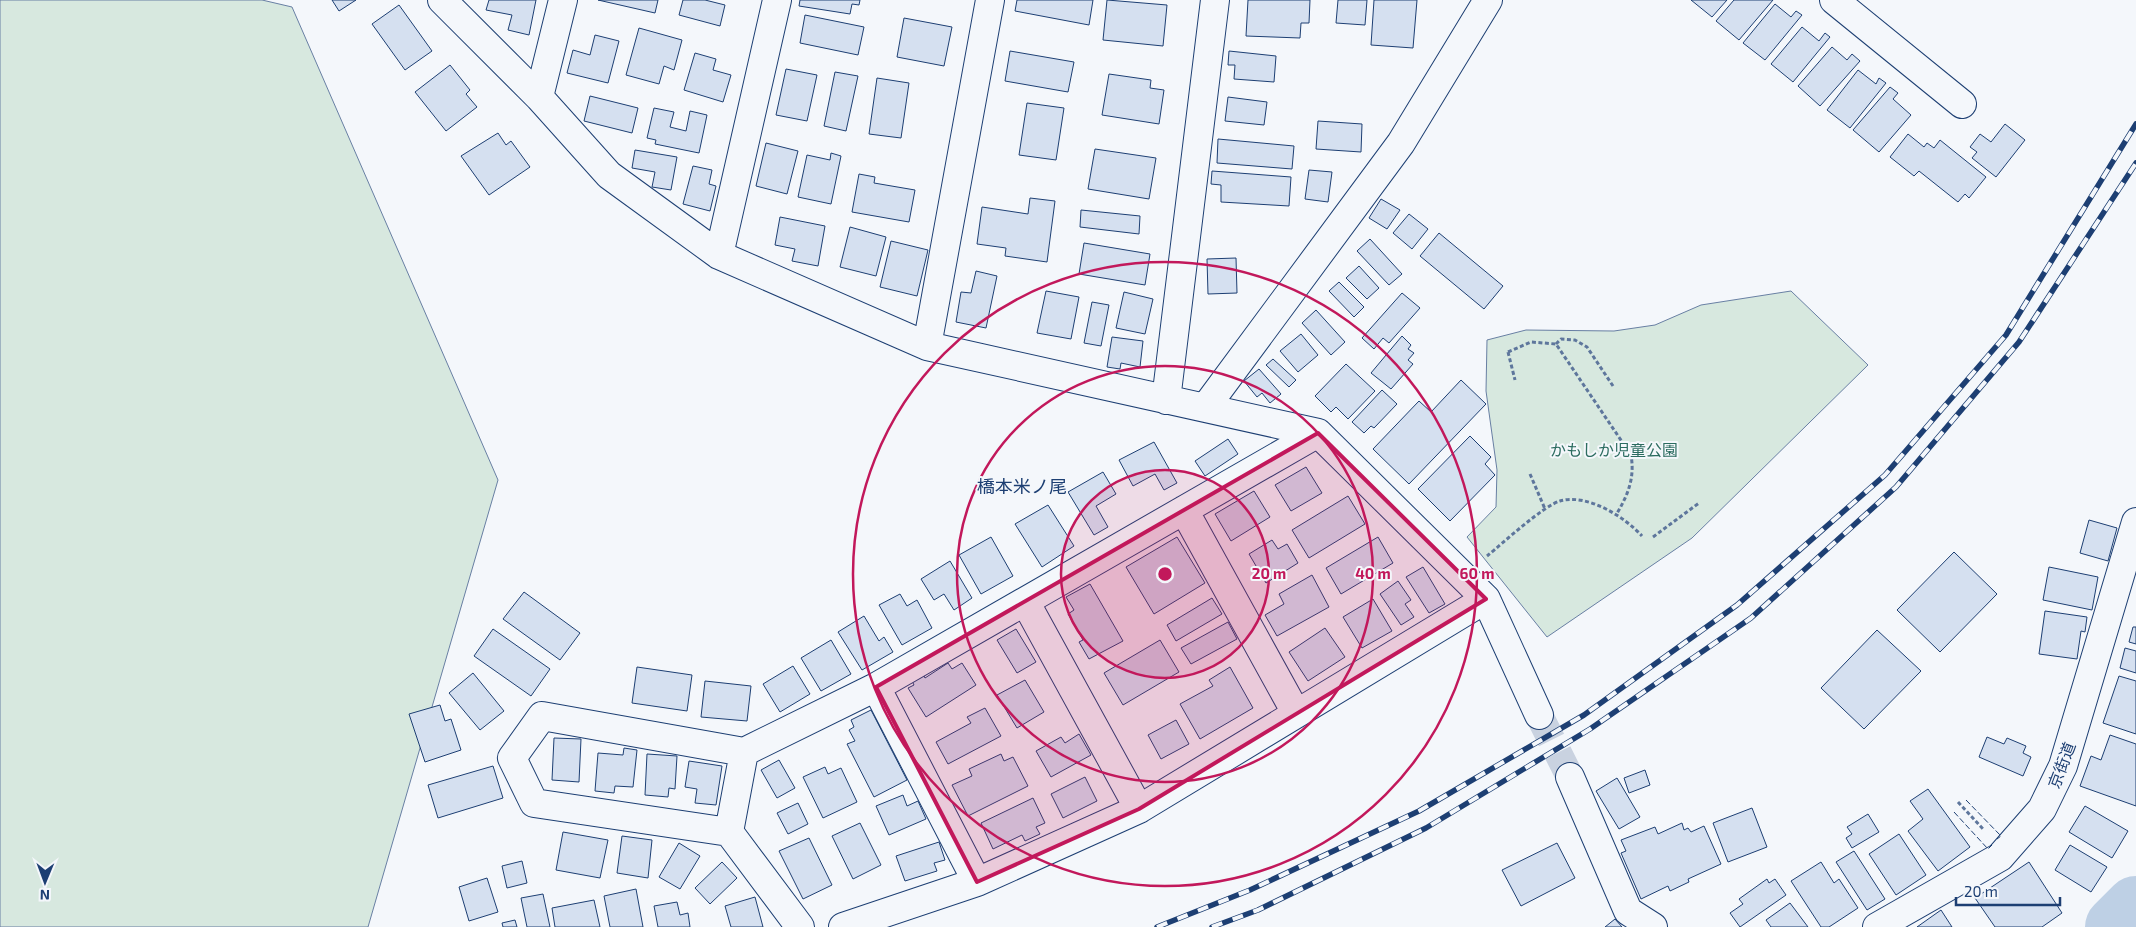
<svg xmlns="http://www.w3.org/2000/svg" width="2136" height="927" font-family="'Exo 2','Noto Sans JP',sans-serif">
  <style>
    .green { fill: #d7e8df; stroke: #687fa3 }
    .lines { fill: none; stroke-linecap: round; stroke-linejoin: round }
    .river { stroke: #bed0e5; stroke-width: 62 }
    .building { fill: #d5e0f0; stroke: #1d3f73 }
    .street-tunnel { stroke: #c9d2e0; stroke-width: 28; stroke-dasharray: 28 14; stroke-linecap: butt }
    .street-casing { stroke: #1d3f73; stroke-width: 30 }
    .path { stroke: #5e769c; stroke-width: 3; stroke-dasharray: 4 2.5; stroke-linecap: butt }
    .street { stroke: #f4f7fb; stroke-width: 28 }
    .rail-casing { stroke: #1d3f73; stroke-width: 5.5 }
    .rail { stroke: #f4f7fb; stroke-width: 4; stroke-dasharray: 11; stroke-linecap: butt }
    .fence { stroke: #1d3f73; stroke-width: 1; stroke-dasharray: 6 2.5; stroke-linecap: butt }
    .marked { fill: #c2185b; fill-opacity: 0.2; stroke: #c2185b; stroke-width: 4; stroke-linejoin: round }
    .ring { fill: none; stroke: #c2185b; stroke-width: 2.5 }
    .labels { text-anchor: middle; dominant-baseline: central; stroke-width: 4; stroke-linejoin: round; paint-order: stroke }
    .park-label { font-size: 16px; fill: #2c6c60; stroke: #f4f7fb }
    .street-label { font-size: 16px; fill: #1d3f73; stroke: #f4f7fb }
    .neighbourhood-label { font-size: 18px; fill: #1d3f73; stroke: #f4f7fb }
    .centre { fill: #c2185b; stroke: #f4f7fb; stroke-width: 2.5 }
    .ring-label { font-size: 15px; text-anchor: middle; font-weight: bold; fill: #c2185b; stroke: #f4f7fb; stroke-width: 4; stroke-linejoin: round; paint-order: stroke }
  </style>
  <rect width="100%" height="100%" fill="#f4f7fb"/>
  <path class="green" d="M0,0H262L292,7L498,480L368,927H0Z
    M1791,291L1868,365L1692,538L1547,637L1467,537L1496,507L1497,470L1486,391L1487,340L1526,330L1614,331L1655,325L1701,305Z"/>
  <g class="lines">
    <path class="river" d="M2116,927L2136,907"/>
  </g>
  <path class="building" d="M332,0H356L339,11Z
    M489,0H536L529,35L508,30L512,15L486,10Z
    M598,0H658L655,13Z
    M683,0H705L725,5L720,26L679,15Z
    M800,0H860L859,5L852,4L850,14L799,6Z
    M1017,0H1093L1089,25L1015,11Z
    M1107,0L1167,5L1163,46L1103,40Z
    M1248,0H1310L1309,23H1301L1300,38L1246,36Z
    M1338,0H1367L1365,25L1336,23Z
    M1374,0H1417L1413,48L1371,45Z
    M1691,0H1727L1712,17Z
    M1734,0H1773L1739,40L1716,21Z
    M1775,4L1791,17L1796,11L1802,15L1765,60L1743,43Z
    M399,5L432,51L405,70L372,24Z
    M805,15L864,27L858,55L800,43Z
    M904,18L952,27L944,66L897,57Z
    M1802,27L1819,41L1825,33L1830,37L1793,82L1771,64Z
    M639,28L682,40L674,70L664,66L659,84L626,75Z
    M595,35L619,41L608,83L567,73L573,50L590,55Z
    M1832,47L1847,60L1852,54L1860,61L1820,106L1798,86Z
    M1010,51L1074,62L1068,92L1005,81Z
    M1229,51L1276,56L1274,82L1234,79L1235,65H1228Z
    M695,53L716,59L713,70L731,75L723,102L684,90Z
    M450,65L470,90L466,94L477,107L446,131L415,92Z
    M786,69L817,75L807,121L776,115Z
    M1858,70L1876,84L1879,78L1886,83L1850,128L1827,110Z
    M835,72L858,76L846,131L824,126Z
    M1109,74L1151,80L1150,88L1164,90L1159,124L1102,115Z
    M877,78L909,83L901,138L869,134Z
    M1890,87L1898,93L1893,99L1911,115L1879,152L1853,130Z
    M590,96L638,108L632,133L584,121Z
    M1228,97L1267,102L1264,125L1225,121Z
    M1027,103L1064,108L1056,160L1019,155Z
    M654,108L674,112L670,127L686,131L690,111L707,115L699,153L655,144L656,140L647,138Z
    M1318,121L1362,124L1361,152L1316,149Z
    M2005,124L2025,140L1996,177L1972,158L1977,152L1970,147L1980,134L1991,142Z
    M498,133L506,145L511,141L530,167L489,195L461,156Z
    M1908,134L1924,147L1927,143L1934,148L1940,140L1986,177L1969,198L1965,194L1958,202L1919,171L1914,176L1890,157Z
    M1218,139L1294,146L1292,169L1217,163Z
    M766,143L798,151L787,194L756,186Z
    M1095,149L1156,158L1149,199L1088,189Z
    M635,150L677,157L671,190L652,187L655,172L632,168Z
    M831,153L841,156L831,204L798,197L807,155L830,160Z
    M693,166L712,170L709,184L716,186L710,211L683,204Z
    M1309,170L1332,172L1328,202L1305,199Z
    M1212,171L1291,177L1289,206L1221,202V185L1211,184Z
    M859,174L875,177L874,183L915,190L909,222L852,212Z
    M1030,198L1055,201L1047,262L1005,256L1006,248L977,244L982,207L1028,214Z
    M1381,199L1400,210L1387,229L1369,218Z
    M1081,210L1140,216L1139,234L1080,227Z
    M1409,214L1428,229L1412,249L1393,233Z
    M780,217L825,226L818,266L792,261L795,249L775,245Z
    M850,227L886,237L876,276L840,267Z
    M1439,233L1503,286L1484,309L1420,256Z
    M1370,239L1402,274L1389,285L1357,251Z
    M891,241L928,250L917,296L880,287Z
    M1084,243L1150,254L1145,285L1079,274Z
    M1236,258L1237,293L1208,294L1207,259Z
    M1359,266L1379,288L1367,299L1346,278Z
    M976,271L997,276L986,328L956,322L961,292L971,293Z
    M1339,282L1364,307L1354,317L1329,291Z
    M1046,291L1079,297L1071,339L1037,333Z
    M1124,292L1153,299L1145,334L1116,328Z
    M1402,293L1420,308L1389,343L1383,338L1374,349L1362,338Z
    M1092,302L1109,305L1101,346L1084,343Z
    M1316,310L1345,342L1331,355L1302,323Z
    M1301,334L1318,355L1298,372L1280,351Z
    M1402,336L1411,345L1408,349L1414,353L1408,360L1413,364L1391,389L1371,373Z
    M1112,337L1143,341L1140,367L1121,363L1120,369L1107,367Z
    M1273,359L1296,380L1289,387L1266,365Z
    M1346,364L1375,391L1348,419L1336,407L1331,412L1315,396Z
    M1259,369L1281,394L1270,403L1262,393L1257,397L1244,381Z
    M1461,380L1486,404L1409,484L1373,449L1419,401L1431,412Z
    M1382,390L1397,404L1374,428L1371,426L1364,433L1352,422Z
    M1470,436L1491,457L1485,464L1495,475L1450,521L1418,489Z
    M1228,439L1238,454L1205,476L1195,461Z
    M1154,442L1177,483L1164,490L1155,474L1133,486L1119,460Z
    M1306,467L1322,493L1291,511L1275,485Z
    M1103,472L1116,494L1096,506L1108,527L1094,535L1068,492Z
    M1254,491L1270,517L1231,541L1215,514Z
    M1348,496L1365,524L1309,558L1292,530Z
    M1048,505L1074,546L1042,567L1015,524Z
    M2089,520L2117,528L2108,561L2080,553Z
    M991,537L1013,576L981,594L959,555Z
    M1177,537L1205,583L1154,614L1126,567Z
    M1378,537L1393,563L1341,594L1326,568Z
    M1272,540L1278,549L1287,544L1298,563L1266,583L1249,554Z
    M1954,552L1997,594L1940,652L1897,610Z
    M950,561L972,598L954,610L944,594L934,600L921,579Z
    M1423,567L1445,604L1429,613L1406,577Z
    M2049,567L2098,577L2092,610L2043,600Z
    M1312,575L1329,607L1277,636L1265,615L1284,604L1279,594Z
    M1398,581L1411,600L1405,604L1414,617L1401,625L1380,594Z
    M1090,584L1123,641L1089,659L1079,642L1083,640L1068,614L1074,610L1066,597Z
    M524,592L580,633L560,660L503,619Z
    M900,594L907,606L917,600L932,628L902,645L879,605Z
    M1212,598L1222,614L1176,641L1167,625Z
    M1373,599L1392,631L1362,648L1343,617Z
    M2045,611L2087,617L2085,632L2081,631L2077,659L2039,654Z
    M864,616L879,641L884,637L893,652L862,670L838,632Z
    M1228,622L1237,639L1191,664L1181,648Z
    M2133,627H2136V644L2129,642Z
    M1325,628L1345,657L1308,681L1289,652Z
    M493,629L550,669L531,696L474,656Z
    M1016,629L1036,662L1017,673L997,640Z
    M1877,630L1921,671L1864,729L1821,688Z
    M831,640L851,674L821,691L801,658Z
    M1160,640L1179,672L1123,705L1104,673Z
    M2125,648L2136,651V673L2120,668Z
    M948,663L952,669L962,663L976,685L926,717L908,688L914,685L912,681L923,674L925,678Z
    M793,666L810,694L780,712L763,684Z
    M637,667L692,675L687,711L632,703Z
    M1230,667L1253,708L1200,739L1180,704L1213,686L1209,680Z
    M473,673L504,711L480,730L449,693Z
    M2119,676L2136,681V734L2103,723Z
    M1025,680L1044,712L1017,728L997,695Z
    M705,681L751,686L747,721L701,717Z
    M440,705L445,721L451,719L461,750L425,762L409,714Z
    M985,708L1001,736L948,764L936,742L971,723L967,717Z
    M871,710L907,780L874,797L847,744L855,741L849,730L854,727L851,720Z
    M1176,720L1189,744L1161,759L1148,735Z
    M1079,734L1091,755L1051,777L1036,751L1061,737L1065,743Z
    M2110,735L2136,744V806L2080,786L2091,756L2101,760Z
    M1987,737L2004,744L2007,738L2026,746L2023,753L2031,757L2023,776L1979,757Z
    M554,738L581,739L579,782L552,780Z
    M624,748L637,750L633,787L615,786L614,793L595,791L598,753L623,755Z
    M647,754L677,756L675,789L669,788L668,797L645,795Z
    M1001,754L1004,761L1013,757L1028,786L968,816L952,785L972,776L969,769Z
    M779,760L795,788L777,798L761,770Z
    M689,761L722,766L716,805L695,803L697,789L685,787Z
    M493,766L503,798L438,818L428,785Z
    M825,767L828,774L841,768L857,802L823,818L803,777Z
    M1645,770L1650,785L1629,793L1624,778Z
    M1085,777L1097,801L1063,818L1051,794Z
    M1617,778L1640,817L1619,829L1596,791Z
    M1928,789L1970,847L1938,871L1908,831L1923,819L1910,801Z
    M903,795L907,806L918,801L926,819L889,835L876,806Z
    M1033,798L1045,823L1036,827L1040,834L1025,841L1022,835L993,849L981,823Z
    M798,803L808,824L788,834L777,813Z
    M2085,806L2128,831L2112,858L2069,832Z
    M1752,808L1767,847L1728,862L1713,823Z
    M1868,814L1879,832L1852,848L1846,838L1852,834L1847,827Z
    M860,823L881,865L853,879L832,836Z
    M1682,823L1684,830L1688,828L1691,832L1704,826L1721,864L1688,879L1689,882L1670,891L1668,886L1641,899L1621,853L1626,851L1621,840L1655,827L1658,834Z
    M563,832L608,840L600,878L556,870Z
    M1899,834L1926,875L1896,895L1869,854Z
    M622,836L652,840L648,878L617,873Z
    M809,838L832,885L803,899L779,851Z
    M939,842L945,860L934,863L937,871L905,881L896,856Z
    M679,843L700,856L680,889L659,877Z
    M1557,843L1575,878L1521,906L1502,870Z
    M2070,845L2107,867L2091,892L2055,870Z
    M1854,851L1885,899L1867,910L1836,862Z
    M522,861L527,883L507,888L502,866Z
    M722,862L737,878L710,904L695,888Z
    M1821,862L1834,883L1839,879L1858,908L1829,927H1821L1791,881Z
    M2029,862L2062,913L2042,927H1995L1975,898Z
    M487,878L498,912L469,921L459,887Z
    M1767,879L1769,883L1775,879L1786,895L1740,927L1730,913L1743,904L1739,899Z
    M636,889L643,927H610L604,896Z
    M543,894L550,927H527L521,898Z
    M755,897L763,927H731L725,906Z
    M594,900L600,927H555L552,908Z
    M677,902L680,915L688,913L690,927H658L654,906Z
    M1790,903L1808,927H1771L1766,920Z
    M1941,910L1952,927H1917Z
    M1615,919L1622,927H1605Z
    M515,920L517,927H503L502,923Z"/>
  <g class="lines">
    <path class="street-tunnel" d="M1539,715L1570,777"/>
    <g class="street-casing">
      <path id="street" d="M442,0L539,97L609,175L719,255L927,346L1318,433L1486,599L1539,715
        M1834,0L1962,104
        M539,97L563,0
        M719,255L777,0
        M927,346L990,0
        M1166,400L1215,0
        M1205,408L1401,143L1488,0
        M1318,433L876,687L977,882L1139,809L1486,599
        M1184,510L1296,713
        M1026,603L1139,809
        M1570,777L1628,911L1653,927
        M729,832L744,752
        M800,927L729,832L534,803L512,758L542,716L744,752L876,687
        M843,927L977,882
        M1877,927L2000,857L2042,809L2063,766L2136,522"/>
    </g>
    <path class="path" d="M1556,344L1561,339L1575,340L1587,347L1613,386
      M1508,352L1531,342L1556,344L1631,455C1635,478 1628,495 1616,515
      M1508,352L1515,380
      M1530,474L1545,509
      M1653,537L1699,503
      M1487,556C1503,543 1543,506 1560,501C1587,493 1625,517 1642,536
      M1958,802L1983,829"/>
    <use href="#street" class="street"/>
    <g class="rail-casing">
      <path id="rail" d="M1157,927L1250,890L1419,811L1584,715L1737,605L1885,475L2006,335L2136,124
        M1212,927L1258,910L1426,828L1590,729L1751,618L1896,487L2019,342L2136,163"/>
    </g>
    <use href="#rail" class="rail"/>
    <path class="fence" d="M1966,800L2001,836L1997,839
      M1954,812L1988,849L1992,845"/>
  </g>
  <path class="marked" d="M1318,433L1486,599L1139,809L977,882L876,687Z"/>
  <circle cx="1165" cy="574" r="104" fill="#c2185b" fill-opacity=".12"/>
  <g class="ring">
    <circle cx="1165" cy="574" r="104"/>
    <circle cx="1165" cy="574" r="208"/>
    <circle cx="1165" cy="574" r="312"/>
  </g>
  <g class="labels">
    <g class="park-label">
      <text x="1614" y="449">かもしか児童公園</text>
    </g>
    <g class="street-label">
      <text transform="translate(2061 765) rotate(-69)">京街道</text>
    </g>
    <g class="neighbourhood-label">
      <text x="1022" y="486">橋本米ノ尾</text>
    </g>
  </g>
  <circle cx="1165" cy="574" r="8" class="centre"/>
  <g class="ring-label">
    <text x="1269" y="579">20 m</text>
    <text x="1373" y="579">40 m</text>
    <text x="1477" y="579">60 m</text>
  </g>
  <g transform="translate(45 882) rotate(181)" stroke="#f4f7fb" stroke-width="4" paint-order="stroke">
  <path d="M0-4L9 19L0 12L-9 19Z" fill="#1d3f73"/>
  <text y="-8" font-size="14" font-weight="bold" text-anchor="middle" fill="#1d3f73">N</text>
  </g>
  <path d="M1956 897v8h104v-8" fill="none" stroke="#1d3f73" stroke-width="2.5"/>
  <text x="1964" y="897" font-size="15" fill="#1d3f73" stroke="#f4f7fb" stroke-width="4" paint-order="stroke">20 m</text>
</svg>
